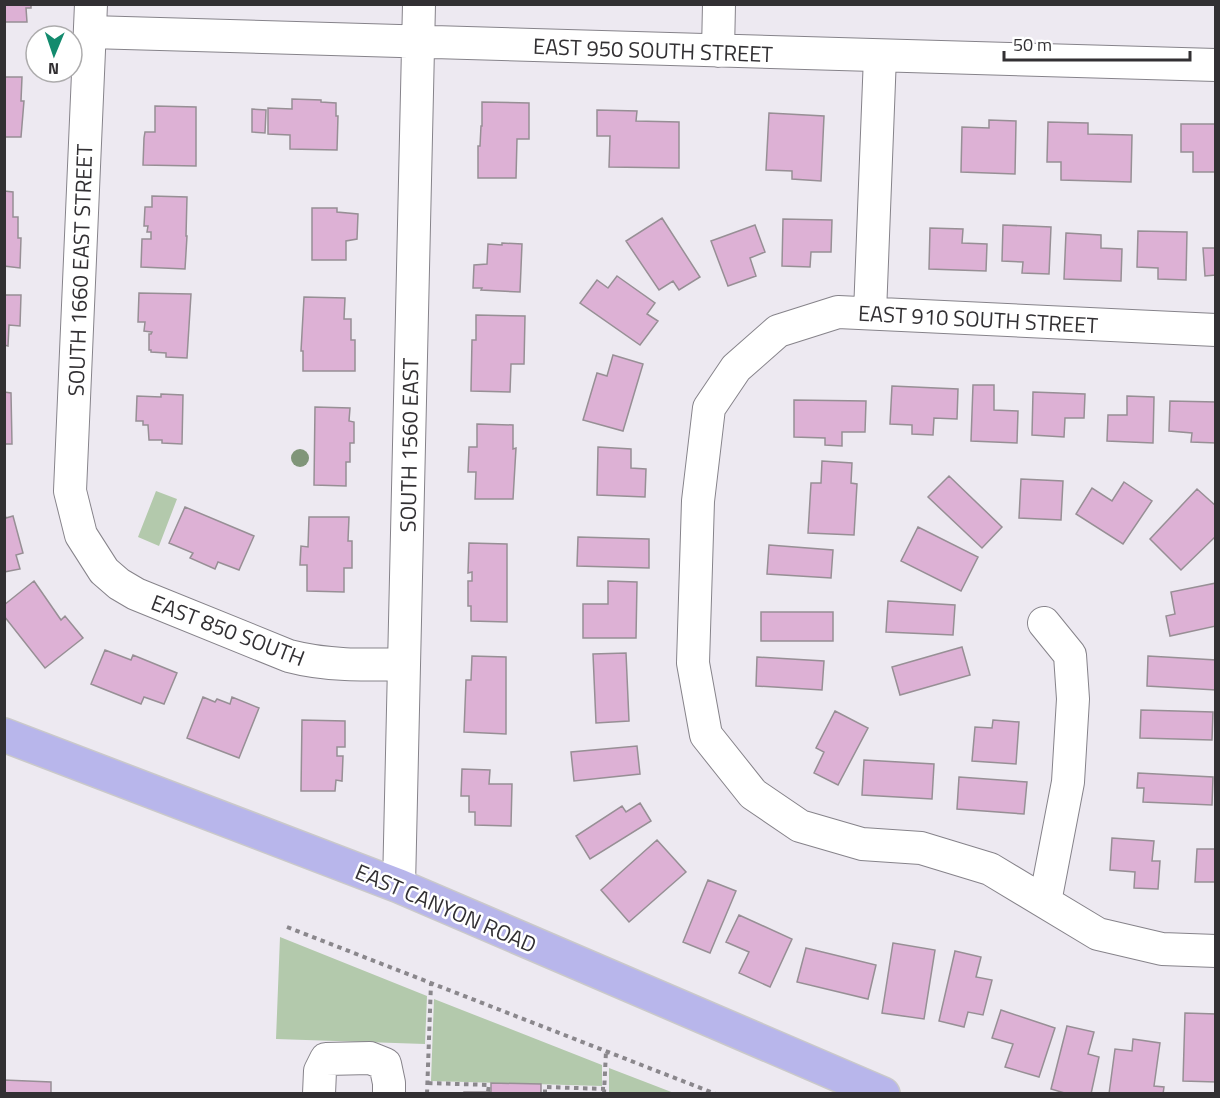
<svg xmlns="http://www.w3.org/2000/svg" width="1220" height="1098" font-family="'Titillium Web',sans-serif">
  <style>
    .green { fill: #b3c9ac }
    .building { fill: #ddb1d5; stroke: #978f95; stroke-width: 1.5 }
    .lines { fill: none; stroke-linecap: round; stroke-linejoin: round }
    .minor-casing { stroke: #86838a; stroke-width: 34 }
    .major-casing { stroke: #cac9ca; stroke-width: 36 }
    .path { stroke: #8a878c; stroke-width: 4; stroke-dasharray: 4.5 4.5; stroke-linecap: butt }
    .minor { stroke: #fff; stroke-width: 32 }
    .major { stroke: #b8b6eb; stroke-width: 33 }
    .tree { fill: #809579 }
    .labels { text-anchor: middle; dominant-baseline: central; stroke-width: 5; stroke-linejoin: round; paint-order: stroke }
    .street-label { font-size: 22px; fill: #323033; stroke: #fff }
  </style>
  <rect width="100%" height="100%" fill="#ede9f1"/>
  <path class="green" d="M156,491L177,499L159,546L138,537Z
    M280,937L427,996L425,1044L276,1039Z
    M434,999L602,1065V1086L431,1081Z
    M609,1068L674,1093H609Z"/>
  <path class="building" d="M4,4H31V8H26L27,22H4Z
    M4,77H22L21,101H24L21,137H4Z
    M292,99L321,100V102L336,103V116H338L337,150L290,149V135L268,134V108L292,109Z
    M482,102L529,103V139H517L516,178H478V146H480L481,126H482Z
    M155,106L196,107V166L143,165L144,138L145,132H155Z
    M252,109L266,110L265,133L252,132Z
    M597,110L637,111L636,121L679,122V168L609,167L610,136H597Z
    M769,113L824,116L821,181L792,179V171L766,170Z
    M989,120L1016,121L1015,174L961,172L962,127L989,128Z
    M1048,122L1088,123V134L1132,135L1131,182L1061,180V162H1047Z
    M1181,124H1216V172H1193V152H1181Z
    M4,191L13,192V217H18V238H21L20,268L4,266Z
    M152,196L187,197L186,236H187L185,269L141,267L142,239H151V232H147L148,226H144L145,207H152Z
    M312,208H337V212L358,214L357,239L346,241V260H312Z
    M662,218L700,277L679,290L673,281L659,290L626,241Z
    M783,219L832,220L831,252H811L810,267L782,266Z
    M755,225L765,252L750,258L756,276L728,286L711,241Z
    M1003,225L1051,227L1049,274L1022,273L1023,262L1002,261Z
    M930,228L963,229L962,243L987,244L986,271L929,269Z
    M1138,231L1187,232L1186,280L1158,279V268L1137,267Z
    M1066,233L1101,235V248L1122,249L1121,281L1064,279Z
    M502,243L522,244L520,292L481,290L482,288H473L474,265L487,264L488,244L502,245Z
    M1203,248H1216V275L1205,276Z
    M617,276L655,303L647,314L658,321L640,345L580,303L597,280L608,288Z
    M139,293L191,294L187,358L166,357V353L151,352V350H149V334H151L152,332L144,331L145,322H138Z
    M4,295H21L20,326L9,325L8,346L4,345Z
    M304,297L345,298L344,319H351V340H355V371H303V351H301Z
    M476,315L525,316L524,364H511L510,392L471,391L472,340H476Z
    M613,355L643,364L623,431L583,420L597,373L607,376Z
    M973,385H994V410L1018,411L1017,443L971,441Z
    M892,386L958,389L957,419L934,418L933,435L912,434V425L890,424Z
    M4,392L11,393L12,444H4Z
    M1033,392L1085,394L1084,418H1065L1064,437L1032,435Z
    M161,394L183,395L182,444L162,443V440H149L148,425H143V421H136L137,396L161,397Z
    M1127,396L1154,397L1153,443L1107,441L1108,415H1127Z
    M794,400L866,401L865,432H842V446L825,445V438L794,437Z
    M1170,401L1216,402V443L1191,442L1192,433L1169,431Z
    M315,407L350,408L349,421L354,422V443H350V462H346V486L314,485Z
    M477,424L513,425V449L516,448L513,499H475L476,472H468L469,447H477Z
    M598,447L631,449V468L646,469L645,497L597,495Z
    M822,461L852,463L851,483L857,484L854,535L808,533L811,483H821Z
    M949,476L1002,527L982,548L928,497Z
    M1021,479L1063,481L1061,520L1019,518Z
    M1124,482L1152,501L1123,544L1076,514L1092,488L1112,501Z
    M1197,489L1216,506V536L1181,570L1150,539Z
    M185,507L254,536L239,570L218,562L215,569L190,558L193,553L169,543Z
    M4,512L6,518L13,516L23,553L16,555L20,569L4,572Z
    M309,517H349L348,541H352V568H344V592L307,591V565H300L301,546L308,547Z
    M918,527L978,557L961,591L901,561Z
    M578,537L649,539V568L577,566Z
    M469,543L507,544V622L471,621V606H468V581H472V572L468,573Z
    M769,545L833,550L831,578L767,574Z
    M34,581L61,620L65,616L83,638L45,668L4,616V605Z
    M608,581L637,582L636,638H583V604H608Z
    M1216,583V626L1170,636L1166,616L1175,614L1171,592Z
    M888,601L955,605L953,635L886,632Z
    M761,612H833V641H761Z
    M962,647L970,675L900,695L892,667Z
    M105,650L131,660L133,655L177,673L164,704L144,697L141,704L91,684Z
    M626,653L629,721L596,723L593,654Z
    M472,656L506,657V734L464,732L466,680H471Z
    M1148,656L1216,660V690L1147,686Z
    M757,657L824,661L822,690L756,686Z
    M203,697L215,702L217,699L230,704L232,697L259,708L239,758L187,738Z
    M1141,710L1213,712L1212,740L1140,738Z
    M835,711L868,728L838,785L814,773L824,752L816,748Z
    M302,720L345,721V747H337V756H343L342,781L336,780L335,791H301Z
    M993,720L1019,722L1016,764L972,761L975,727L992,728Z
    M637,746L640,774L574,781L571,752Z
    M864,760L934,764L932,799L862,795Z
    M462,769L490,770L489,784H512L511,826L475,825V812H469V796H461Z
    M1138,773L1213,777L1212,805L1143,802L1144,788H1137Z
    M959,777L1027,782L1024,814L957,809Z
    M640,803L651,821L590,859L576,836L622,806L626,812Z
    M1112,838L1154,841L1152,861H1160L1158,889L1134,888L1135,872L1110,870Z
    M657,840L686,872L629,922L601,890Z
    M1197,849H1216V898L1215,882H1195Z
    M708,880L736,891L710,953L683,942Z
    M739,915L792,939L770,987L739,973L749,952L726,942Z
    M893,943L935,950L924,1019L882,1013Z
    M806,948L876,965L868,999L797,982Z
    M955,951L981,957L976,977L992,980L983,1015L968,1012L964,1027L939,1021Z
    M1001,1010L1055,1028L1039,1077L1005,1067L1013,1044L992,1038Z
    M1185,1013L1216,1014V1082L1183,1081Z
    M1067,1026L1094,1032L1088,1054L1099,1057L1091,1094H1068L1051,1089Z
    M1133,1039L1160,1043L1154,1086L1164,1087L1163,1094H1109L1115,1049L1132,1051Z
    M4,1080L51,1082V1094H4Z
    M491,1083L541,1084V1094H464V1092H491Z"/>
  <g class="lines">
    <g class="minor-casing">
      <path id="minor" d="M91,4L70,491L81,535L104,571L119,584L136,594L289,656C327,666 364,665 403,664
        M90,32L1216,65
        M718,51L719,4
        M870,313L880,56
        M1216,330L838,312L778,331L736,368L709,408L698,501L693,663L706,735L753,794L800,826L862,844L921,848L990,869L1098,934L1162,949L1216,951
        M1044,623L1070,655L1073,699L1068,782L1045,902
        M399,886L419,4
        M319,1094L320,1071L326,1059L370,1058L385,1064L389,1083V1094"/>
    </g>
    <g class="major-casing">
      <path id="major" d="M4,735L399,886L883,1094"/>
    </g>
    <path class="path" d="M287,927L716,1094
      M428,1083L489,1085L488,1092
      M427,1094L431,983
      M545,1094V1087L605,1089
      M604,1094L606,1051"/>
    <use href="#minor" class="minor"/>
    <use href="#major" class="major"/>
  </g>
  <circle class="tree" cx="300" cy="458" r="9"/>
  <g class="labels">
    <g class="street-label">
      <text transform="translate(653 50) rotate(2)">EAST 950 SOUTH STREET</text>
      <text transform="translate(80 270) rotate(-88)">SOUTH 1660 EAST STREET</text>
      <text transform="translate(978 319) rotate(3)">EAST 910 SOUTH STREET</text>
      <text transform="translate(409 445) rotate(-89)">SOUTH 1560 EAST</text>
      <text transform="translate(228 630) rotate(21)">EAST 850 SOUTH</text>
      <text transform="translate(446 908) rotate(23)">EAST CANYON ROAD</text>
    </g>
  </g>
  <rect width="1220" height="1098" fill="none" stroke="#323033" stroke-width="12"/>
  <g transform="translate(54 54) rotate(182)"><circle r="28" fill="#ffffff" stroke="#adacad" stroke-width="1.5"/>
  <path d="M0-4.5L10 22L0 15L-10 22Z" fill="#138b6e"/>
  <text y="-9" font-size="16" font-weight="bold" text-anchor="middle" fill="#323033">N</text>
  </g>
  <path d="M1004 51v9h186v-9" fill="none" stroke="#323033" stroke-width="3"/>
  <text x="1013" y="51" font-size="18" fill="#323033" stroke="#ffffff" stroke-width="4.5" paint-order="stroke">50 m</text>
</svg>
